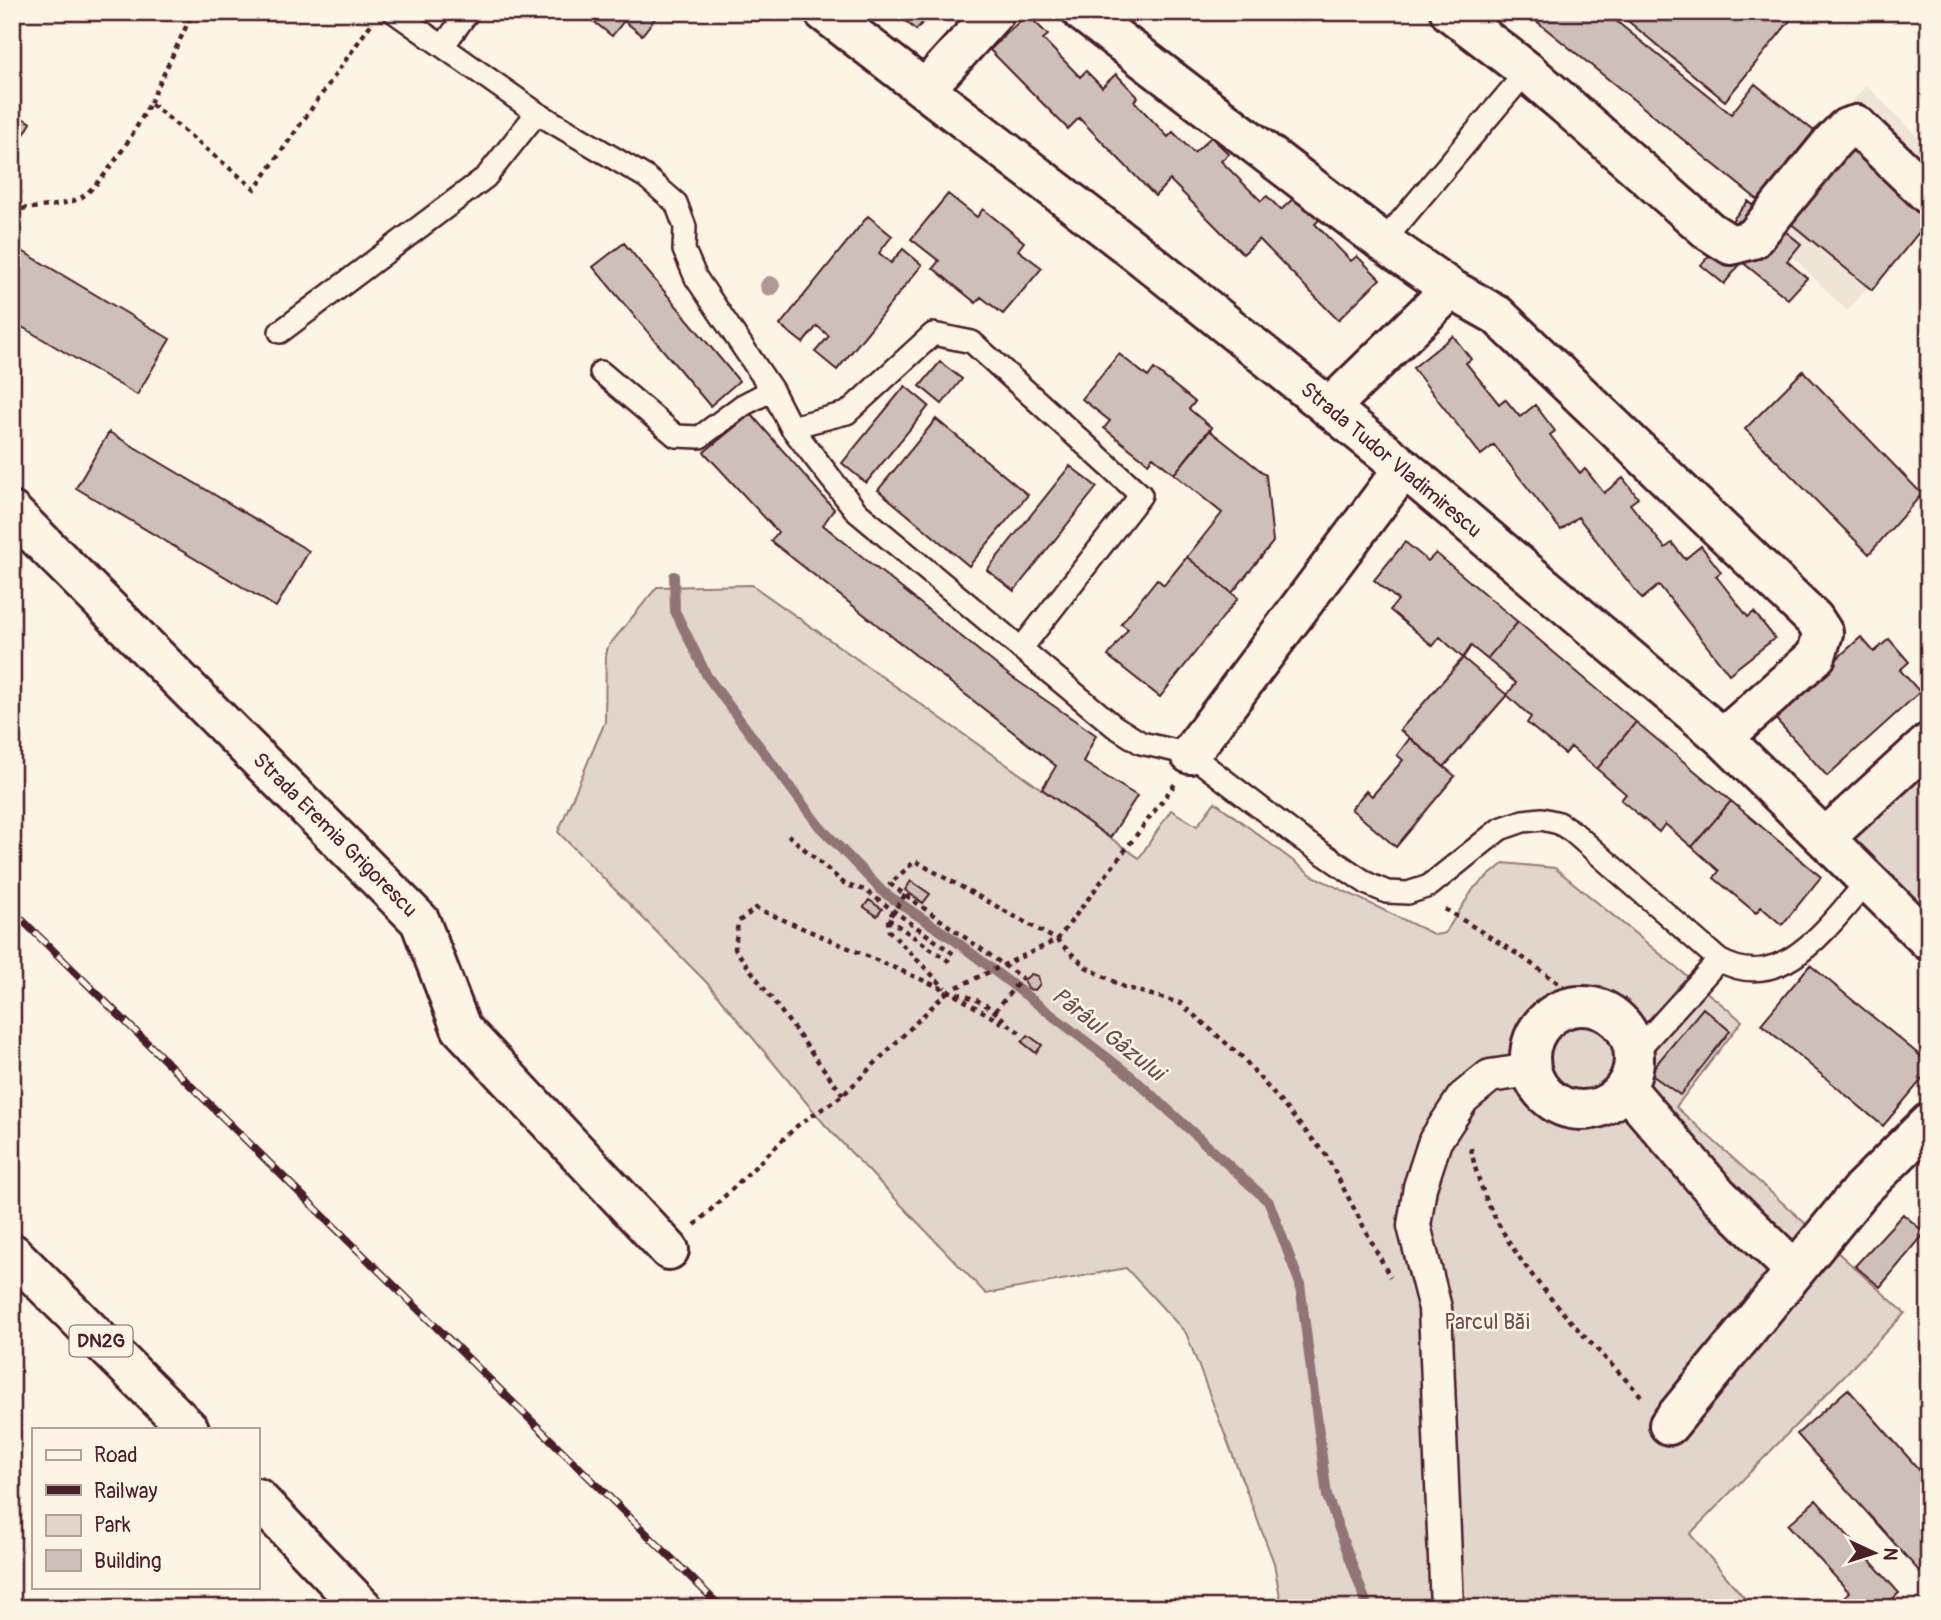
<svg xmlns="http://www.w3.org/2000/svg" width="1941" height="1620" font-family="Pangolin,sans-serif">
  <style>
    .built { fill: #eee5d7 }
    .green { fill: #e2d5ca; stroke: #967a7a; stroke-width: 2 }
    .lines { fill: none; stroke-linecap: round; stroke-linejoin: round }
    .stream { stroke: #917474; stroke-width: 10 }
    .building { fill: #cfc0b7; stroke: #4a1f2b; stroke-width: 2 }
    .service-casing { stroke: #4a1f2b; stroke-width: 26 }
    .pedestrian-casing { stroke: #4a1f2b; stroke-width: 37 }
    .minor-casing { stroke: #4a1f2b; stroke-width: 44 }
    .tertiary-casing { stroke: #4a1f2b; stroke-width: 44 }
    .primary-casing { stroke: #4a1f2b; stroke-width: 44 }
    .path { stroke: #4a1f2b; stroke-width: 4.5; stroke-dasharray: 5 5; stroke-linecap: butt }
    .service { stroke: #fcf5e5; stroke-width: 21 }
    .pedestrian { stroke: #fcf5e5; stroke-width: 32 }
    .minor { stroke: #fcf5e5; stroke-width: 38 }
    .tertiary { stroke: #fcf5e5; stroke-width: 38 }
    .primary { stroke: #fcf5e5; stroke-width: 38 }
    .rail-casing { stroke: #4a1f2b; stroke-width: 8 }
    .rail { stroke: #fcf5e5; stroke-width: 5; stroke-dasharray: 16; stroke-linecap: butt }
    .path-bridge { stroke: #4a1f2b; stroke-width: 4.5; stroke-dasharray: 5 5; stroke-linecap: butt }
    .tree { fill: #af9895 }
    .labels { text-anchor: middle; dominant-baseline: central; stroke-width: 5; stroke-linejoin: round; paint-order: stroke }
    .shield { fill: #fcf5e5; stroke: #7f5f63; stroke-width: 2 }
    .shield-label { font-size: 19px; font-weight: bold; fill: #4a1f2b }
    .street-label { font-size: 21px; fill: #4a1f2b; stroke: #fcf5e5 }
    .park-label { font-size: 21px; fill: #704c53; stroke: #fcf5e5 }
    .water-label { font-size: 23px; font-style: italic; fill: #6d4950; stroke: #fcf5e5 }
  </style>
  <rect width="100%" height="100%" fill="#fcf5e5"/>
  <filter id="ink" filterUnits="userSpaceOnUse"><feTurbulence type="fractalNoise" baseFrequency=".0143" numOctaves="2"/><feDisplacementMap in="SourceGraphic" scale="14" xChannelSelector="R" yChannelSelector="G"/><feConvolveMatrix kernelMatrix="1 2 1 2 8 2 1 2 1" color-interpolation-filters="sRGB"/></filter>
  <g filter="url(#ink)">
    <path class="built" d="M1866,85L1929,148V227L1925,224L1847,311L1754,218Z"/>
    <path class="green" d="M752,585L1139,858L1171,810L1197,826L1215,802L1313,876L1435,935L1445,933L1474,888L1504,863L1555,868L1742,1021L1676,1107L1905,1313L1690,1534L1753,1608H1282L1274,1563L1186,1333L1126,1268L986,1294L825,1125L708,984L558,832L605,722L606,649L657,587Z
      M1929,769V923L1844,839Z"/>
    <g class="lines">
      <path class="stream" d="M674,576L675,611L707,676L819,826L883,892L953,939L1131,1076L1269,1202L1300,1284L1327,1496L1368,1608"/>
    </g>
    <path class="building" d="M590,12H660L642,35L624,21L612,36L587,16Z
      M895,12H932L916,30Z
      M1525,12H1605L1731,114L1755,84L1814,131L1758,200Z
      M1617,12H1797L1725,101Z
      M1027,14L1048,35L1043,39L1080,77L1086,71L1102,87L1116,74L1138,97L1134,101L1168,137L1173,132L1194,153L1211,137L1229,154L1221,161L1261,201L1267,196L1281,210L1296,196L1319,220L1315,224L1351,261L1357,256L1380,279L1338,320L1259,239L1243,254L1170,180L1155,196L1079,118L1068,129L990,50Z
      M1554,78L1731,222L1748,201L1801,244L1787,261L1807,278L1788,299L1742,262L1724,284L1701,265L1713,251L1523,97Z
      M12,112L31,123L12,154Z
      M1852,143L1929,207V220L1872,290L1788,221Z
      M948,194L977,217L983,209L1024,242L1018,250L1042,268L1003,314L981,297L976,303L933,268L939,261L911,239Z
      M868,216L892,236L879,253L891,263L903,249L922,265L837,370L815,352L829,336L817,326L803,343L780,325Z
      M624,243L739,381L710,406L593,267Z
      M12,245L170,339L137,395L12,321Z
      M1453,336L1471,359L1466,363L1499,404L1505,399L1520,417L1535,405L1555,431L1550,435L1580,473L1585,469L1604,493L1623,478L1638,498L1630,504L1665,548L1672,543L1685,559L1701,546L1721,572L1716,576L1748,617L1754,612L1775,638L1729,674L1659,585L1642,599L1578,517L1561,530L1494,445L1481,455L1413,368Z
      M1119,354L1148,377L1154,369L1195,402L1189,409L1212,428L1174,474L1153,457L1148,463L1104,428L1110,421L1082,399Z
      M940,362L962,379L942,404L920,386Z
      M1803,371L1922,494L1869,554L1745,429Z
      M905,386L929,406L866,483L842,463Z
      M751,414L834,509L823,525L1009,675L1096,735L1083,762L1137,796L1110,838L1042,789L1056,766L771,541L778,532L704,452Z
      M936,419L1028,495L969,566L878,490Z
      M1209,430L1266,475L1273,542L1232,593L1187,557L1222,513L1174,474Z
      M109,432L309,551L276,607L76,488Z
      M1070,466L1097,487L1014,591L987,570Z
      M1405,542L1428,561L1436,553L1518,622L1487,659L1471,646L1463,658L1440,637L1433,646L1390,610L1398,600L1374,580Z
      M1187,557L1238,598L1160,697L1108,656L1128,629L1121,624L1157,579L1164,585Z
      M1518,622L1636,722L1597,769L1571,747L1565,754L1527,723L1531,717L1507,695L1516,683L1487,659Z
      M1861,637L1874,652L1889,639L1909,662L1900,670L1920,692L1827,776L1773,716Z
      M1463,658L1507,695L1444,767L1400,730Z
      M1636,722L1731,801L1692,847L1665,824L1659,832L1621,800L1626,794L1597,769Z
      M1410,738L1455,776L1396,847L1351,809L1366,791L1372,796L1403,760L1397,755Z
      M1731,801L1821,877L1782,925L1761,907L1756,913L1714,878L1719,871L1692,847Z
      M911,881L930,894L923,903L905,890Z
      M869,900L882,909L877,916L864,907Z
      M1810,965L1929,1063V1071L1883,1126L1761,1024Z
      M1031,974L1038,976L1040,984L1035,990L1028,989L1024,980Z
      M1703,1008L1730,1031L1680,1095L1649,1073Z
      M1028,1035L1042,1045L1036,1053L1022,1042Z
      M1903,1214L1925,1233L1880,1287L1855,1266Z
      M1848,1389L1929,1481V1562L1919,1571L1797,1434Z
      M1816,1500L1899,1593L1883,1608H1839L1836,1605L1849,1592L1788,1525Z"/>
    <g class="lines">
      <g class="service-casing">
        <path id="service" d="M394,12L537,113L646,177L676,203L685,227L684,250L696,278L772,390L791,427L857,512L1114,726L1141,743L1190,754L1300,838L1368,884L1387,892L1408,893L1429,886L1500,829L1523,821L1542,819L1559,823L1573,832L1719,960C1783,996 1829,924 1867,882
          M443,46L468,12
          M1383,242L1527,71
          M280,332L486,177L537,113
          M601,372L676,436L700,437L743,405L772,390
          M791,427L847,413L933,334L972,342L1141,495L1021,649
          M1634,1054L1719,960"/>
      </g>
      <g class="pedestrian-casing">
        <path id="pedestrian" d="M1447,1608L1435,1308L1414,1226L1420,1187L1435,1141L1463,1098L1490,1076L1531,1070"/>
      </g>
      <g class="minor-casing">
        <path id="minor" d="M1082,12L1383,242L1451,289
          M1450,12L1527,71L1709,231L1731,245L1753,239L1833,141L1846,128L1856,125L1929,195
          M926,88L995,12
          M1329,408L1451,289L1497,315L1814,619L1823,633L1816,656L1723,738
          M12,512L420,921L461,1028L669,1250
          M1190,754L1404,468
          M1825,838L1929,743
          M1530 1058a52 52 0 1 1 104 0a52 52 0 1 1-104 0Z
          M1625,1087L1717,1194L1794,1270
          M1669,1425L1862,1189L1929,1123"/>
      </g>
      <g class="tertiary-casing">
        <path id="tertiary" d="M824,12L1140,255L1404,468L1723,738L1929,941"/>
      </g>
      <g class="primary-casing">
        <path id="primary" d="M12,1253L189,1429
          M257,1498L363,1608"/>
      </g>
      <path class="path" d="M150,103L193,12
        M12,209C28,209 70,205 82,197C108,178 135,131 150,103L255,189L371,24
        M788,835L846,885L865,890L955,955
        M905,895L888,919L889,931L945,988
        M1445,909L1522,957L1575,995L1584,1006
        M888,919L950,962
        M1057,940L1175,784
        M955,995L1002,1023
        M995,1011L1022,978L890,884L915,861L1057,940L1086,967L1124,987L1180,1003L1242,1057L1326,1155L1390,1277
        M843,1095L735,949L738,922L756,908L948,991C964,995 981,1000 994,1011C1005,1020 1011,1028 1024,1035
        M1471,1148C1487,1246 1579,1329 1644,1399
        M695,1225L797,1126L843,1095L948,991"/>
      <use href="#service" class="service"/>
      <use href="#pedestrian" class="pedestrian"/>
      <use href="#minor" class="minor"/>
      <use href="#tertiary" class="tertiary"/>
      <use href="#primary" class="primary"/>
      <g class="rail-casing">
        <path id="rail" d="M12,910L722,1608"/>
      </g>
      <use href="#rail" class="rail"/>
      <path class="path-bridge" d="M957,987L1057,940"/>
    </g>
    <circle class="tree" cx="770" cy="286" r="10"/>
  </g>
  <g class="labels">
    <rect class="shield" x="69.5" y="1325.5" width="63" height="31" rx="5"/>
    <g class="shield-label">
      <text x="101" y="1341">DN2G</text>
    </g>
    <g class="street-label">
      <text transform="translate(1391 460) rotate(40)">Strada Tudor Vladimirescu</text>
      <text transform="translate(335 835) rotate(45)">Strada Eremia Grigorescu</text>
    </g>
    <g class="park-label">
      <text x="1487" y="1322">Parcul Băi</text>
    </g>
    <g class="water-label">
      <text transform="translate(1108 1034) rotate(38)">Pârâul Gâzului</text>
    </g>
  </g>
  <rect width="1941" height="1620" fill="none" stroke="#fcf5e5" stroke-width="42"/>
  <rect x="21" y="21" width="1899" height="1578" fill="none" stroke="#4a1f2b" stroke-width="2.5" filter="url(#ink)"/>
  <rect x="32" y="1428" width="228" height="161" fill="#fcf5e5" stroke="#b59f9b" stroke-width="2"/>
  <rect x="46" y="1450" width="35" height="10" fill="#fcf5e5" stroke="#b59f9b" stroke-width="2"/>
  <text x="94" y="1462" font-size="21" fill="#4a1f2b">Road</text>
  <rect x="46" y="1485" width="35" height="10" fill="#4a1f2b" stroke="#b59f9b" stroke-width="2"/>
  <text x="94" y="1498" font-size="21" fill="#4a1f2b">Railway</text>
  <rect x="46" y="1515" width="35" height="21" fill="#e2d5ca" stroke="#b59f9b" stroke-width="2"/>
  <text x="94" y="1532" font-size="21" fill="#4a1f2b">Park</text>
  <rect x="46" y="1550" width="35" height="21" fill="#cfc0b7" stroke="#b59f9b" stroke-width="2"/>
  <text x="94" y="1568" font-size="21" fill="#4a1f2b">Building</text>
  <g transform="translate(1874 1553) rotate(94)" stroke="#fcf5e5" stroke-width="5" paint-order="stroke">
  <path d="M0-5L12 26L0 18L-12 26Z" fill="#4a1f2b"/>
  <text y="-10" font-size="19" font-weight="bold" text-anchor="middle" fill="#4a1f2b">N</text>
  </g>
</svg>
